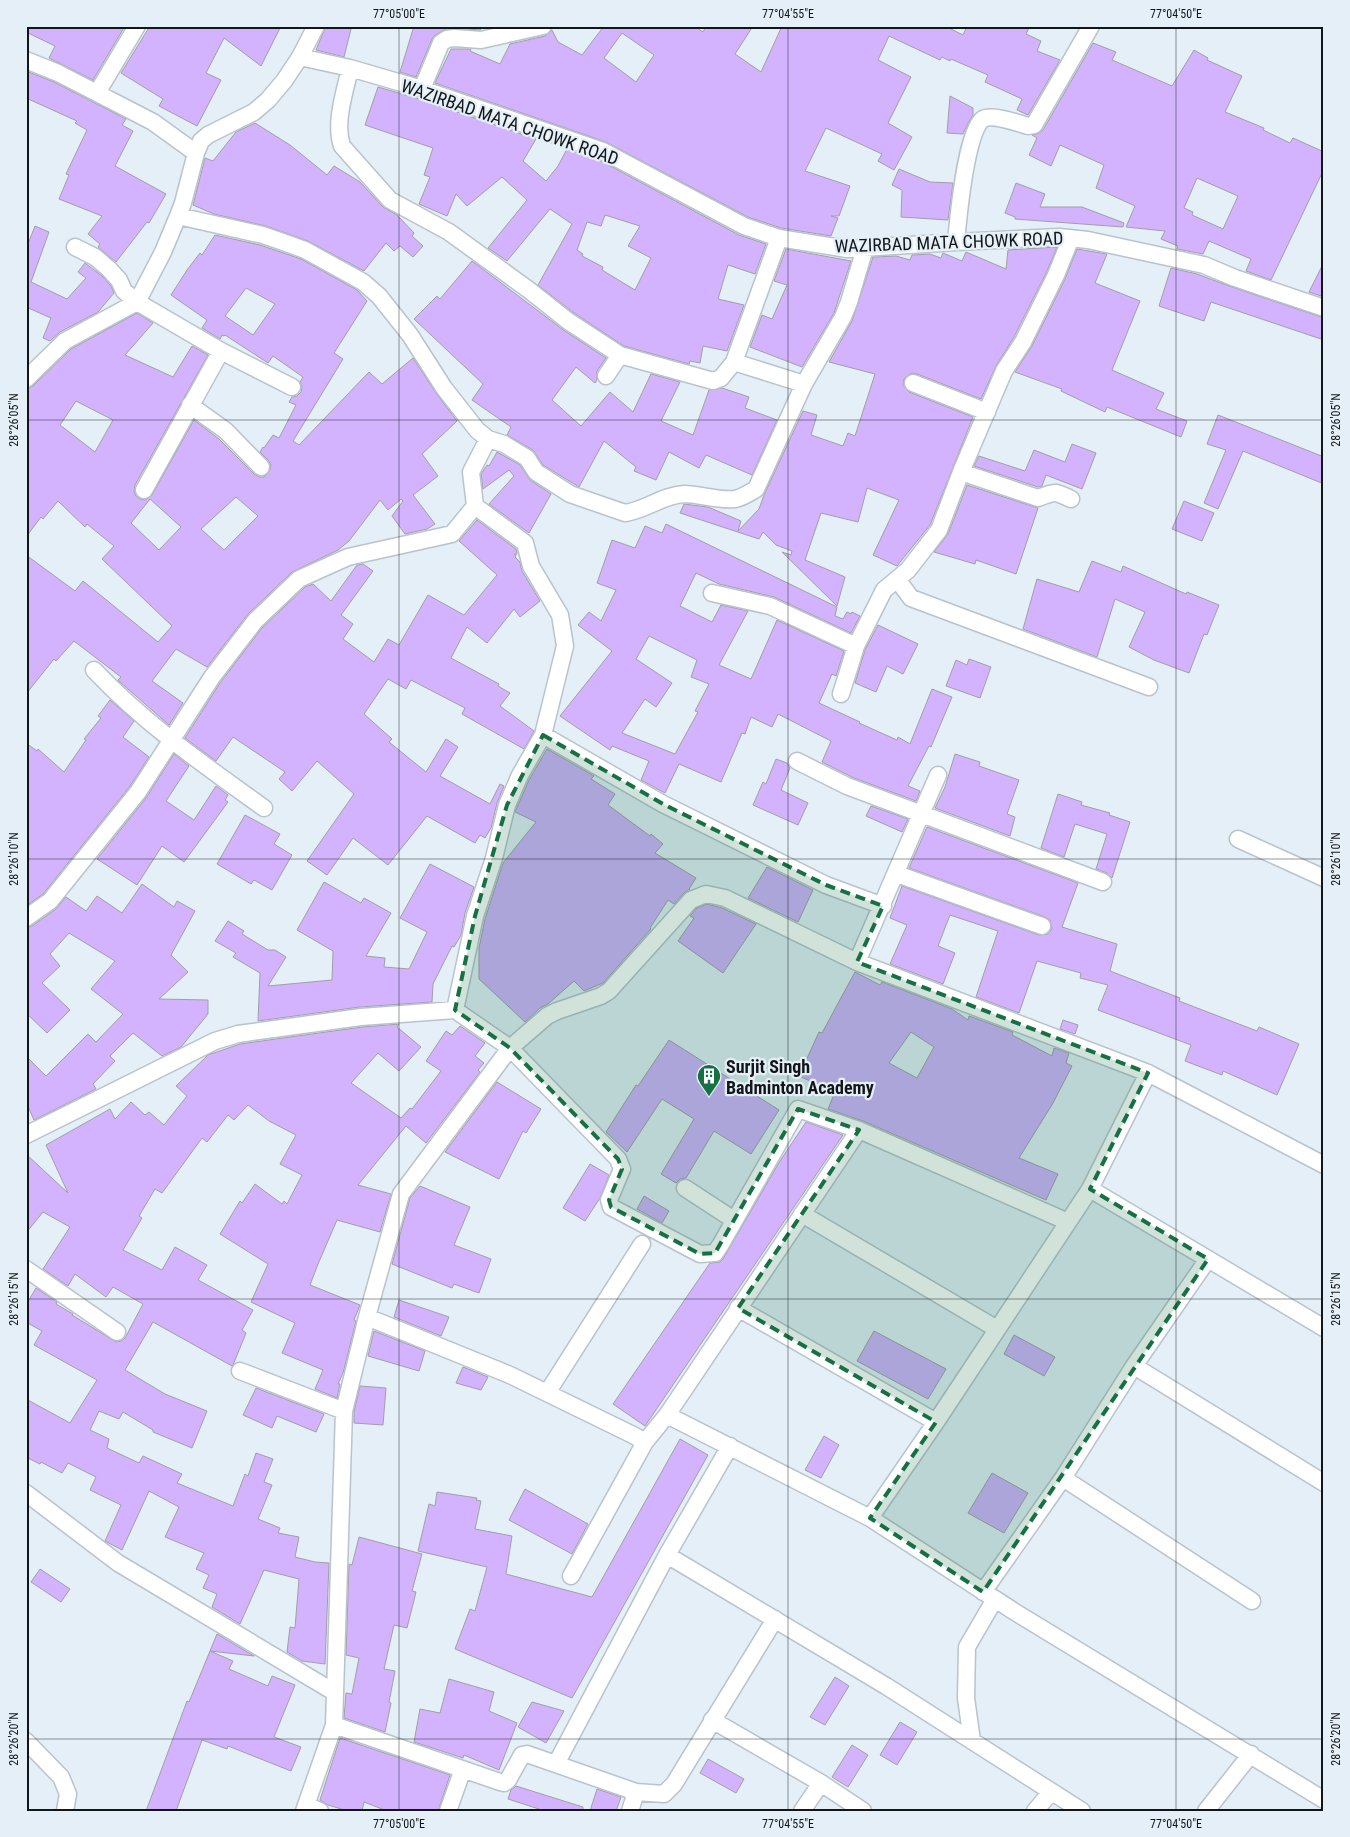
<svg xmlns="http://www.w3.org/2000/svg" width="1350" height="1837" font-family="'Roboto Condensed',sans-serif">
  <style>
    .building { fill: #d3b3fe; stroke: #a29ea8; fill-rule: evenodd }
    .lines { fill: none; stroke-linecap: round; stroke-linejoin: round }
    .street-casing { stroke: #b9c3cb; stroke-width: 19 }
    .street { stroke: #fff; stroke-width: 16 }
    .marked { fill: #167044; fill-opacity: 0.2; stroke: #167044; stroke-width: 4; stroke-dasharray: 10 6; stroke-linejoin: round }
    .ticks { fill: none; stroke: #131619; stroke-width: 1; stroke-opacity: 0.45 }
    .labels { text-anchor: middle; dominant-baseline: central; stroke-width: 4.5; stroke-linejoin: round; paint-order: stroke }
    .street-label { font-size: 18px; fill: #131619; stroke: #e4eff7 }
    .poi-label { font-size: 18px; font-weight: bold; fill: #131619; stroke: #e4eff7; text-anchor: start }
    .neatline { fill: none; stroke: #131619; stroke-width: 2 }
    .ticks-label { font-size: 12px; text-anchor: middle; fill: #131619 }
  </style>
  <rect width="100%" height="100%" fill="#e4eff7"/>
  <path class="building" d="M26,26H125L93,80L49,58L55,46L26,32Z
    M150,26H281L261,66L224,38L206,73L221,80L197,126L159,106L163,99L121,73Z
    M326,26H337L351,29L344,57L316,50Z
    M414,26H484L480,30L455,28L446,29L435,35L432,39L416,77L400,72Z
    M604,26H694L703,32L706,26H753L735,54L761,72L782,26H945L963,35L967,26H1030L1026,34L1041,41L1037,51L1060,60L1028,115L1017,110L1022,99L985,82L988,75L951,59L950,61L942,57L940,60L889,36L878,60L911,77L888,123L912,137L894,170L878,161L882,154L826,128L805,171L850,186L839,216H831L838,218L831,236L781,228L748,217L606,142L435,83L451,49H471L470,51L500,64L510,44L545,36L552,30L558,42L582,55ZM622,33L654,55L636,82L604,58Z
    M1093,43L1116,52L1112,60L1172,86L1194,50L1208,58L1207,60L1242,76L1225,112L1264,128L1263,130L1290,143L1293,138L1324,152V169L1271,280L1246,271L1251,259L1209,241L1203,254L1177,249L1178,246L1161,239L1165,231L1126,227L1135,206L1096,188L1104,165L1060,145L1051,166L1029,155L1037,138L1032,135L1039,133L1043,130ZM1197,178L1238,196L1223,229L1192,215L1193,212L1184,208Z
    M26,71L54,82L126,119L122,125L133,131L115,166L166,194L149,223L147,222L116,262L98,247L100,244L88,234L102,216L59,199L69,175L66,174L87,130L75,123L77,121L26,98Z
    M378,87L419,99L536,139L523,161L546,181L558,166L567,149L599,160L739,235L766,244L755,274L728,265L718,299L744,305L727,351L703,346L700,363L690,361L689,364L624,346L574,313L538,285L572,224L550,209L507,261L488,248L527,200L502,177L467,206L456,194L447,216L419,204L430,177L424,175L433,148L365,125ZM605,215L640,226L628,246L651,258L635,290L602,270L603,267L582,256L583,254L577,250L587,222L601,226Z
    M950,96L973,108V115L968,123L963,134L947,133Z
    M255,123L290,145L327,175L334,166L360,182L383,207L397,215L414,233L412,236L423,246L413,257L400,246L394,251L386,243L364,271L308,241L266,226L214,214L193,205L205,158L213,161L236,132Z
    M899,169L930,182L953,183L948,220L901,217L902,190L892,185Z
    M1016,183L1045,194L1040,207H1082L1124,223L1123,227L1015,219V217L1005,213Z
    M35,226L49,232L31,282L67,299L86,278L78,272L85,263L102,276L111,286L114,293L98,312L60,332L50,341L43,338L51,318L26,307V249Z
    M215,235L260,245L301,259L357,290L367,301L334,353L343,359L293,441L299,445L369,372L382,384L413,358L436,393L457,421L422,454L438,476L413,495L435,524L427,529L405,534L392,516L403,501L401,499L388,510L380,500L349,541L338,550L292,572L248,614L207,667L176,649L152,681L183,703L169,725L120,682L118,680L121,677L74,641L56,661L54,659L26,694V555L75,591L83,581L158,642L172,626L102,559L114,546L87,524L85,527L58,501L43,519L41,517L26,537L27,389L33,386L71,349L137,313L153,323L125,355L173,377L192,346L208,355L135,485L134,491L136,496L140,499L145,500L152,495L194,420L219,439L254,474L259,477H264L270,470L271,465L268,460L260,452L263,447L264,448L273,435L279,438L296,405L289,402L292,397L297,396L301,392L302,387L300,382L303,377L273,356L268,363L225,335L224,336L222,335L220,339L202,328L207,320L171,295L187,270L200,253L202,255ZM246,288L275,304L253,335L225,316ZM76,401L113,420L95,452L60,425ZM236,497L258,516L224,550L201,529ZM150,499L181,527L159,550L131,523Z
    M1057,247L1047,271L1014,337L996,366L981,399L917,374L911,373L904,379L903,385L909,392L973,417L930,525L897,566L873,555L899,500L867,488L858,522L821,513L805,560L845,577L837,606L782,552L791,555L792,551L776,545L763,532L759,539L680,513L684,504L708,507L741,521L738,531L759,509L764,495L803,411L817,415L811,435L843,446L848,433L855,436L875,374L829,362L852,321L873,257L896,256L910,260L912,255L930,254L941,258L943,253L962,261L966,252L1006,269L1008,250Z
    M786,249L851,261L834,313L802,367L750,347L762,315L772,319L787,285L774,281Z
    M1077,249L1107,254L1095,283L1140,301L1112,370L1164,393L1156,409L1187,421L1181,437L1107,407L1105,412L1061,391L1062,389L1015,372L1032,346L1065,279Z
    M472,261L562,329L606,358L597,371V380L595,383L576,367L552,400L581,426L610,392L633,412L651,374L680,382L661,421L693,435L709,390L722,388L749,397L745,408L777,420L752,475L706,455L699,468L669,452L656,480L634,471L636,467L604,441L579,487L543,465L533,450L507,435L511,427L472,400L483,384L414,319L437,296L440,299Z
    M1324,262V297L1309,292Z
    M1171,268L1197,274L1232,287L1324,318V340L1211,302L1204,321L1159,306Z
    M1218,415L1324,457V484L1243,451L1218,509L1204,503L1226,450L1207,444Z
    M1072,444L1096,453L1082,489L1046,475L1042,486L1038,487L974,466L979,456L1025,471L1034,450L1065,462Z
    M497,452L520,465L530,480L551,494L529,533L489,504L514,476L509,470L483,489L481,474L487,465L489,466Z
    M967,485L1038,508L1016,574L976,560L975,564L934,552L948,534Z
    M1184,501L1214,513L1202,541L1172,529Z
    M477,520L516,549L517,553L516,555L514,554L516,556L515,557L520,562L522,571L540,601L520,617L514,609L487,643L467,627L451,658L499,684L498,686L510,693L500,706L534,731L524,749L462,714L465,708L411,680L406,689L388,679L364,714L392,739L389,742L426,772L446,739L458,747L440,776L490,804L500,784L504,786L497,803L491,828L485,838L480,835L475,843L427,816L388,865L353,838L327,875L307,861L354,794L317,761L292,791L279,779L285,772L233,737L216,761L185,738L220,683L262,628L305,587L313,584L331,601L357,565L363,564L373,571L341,615L353,624L343,639L374,662L388,639L399,645L428,595L464,615L497,575L459,541Z
    M666,524L837,607L835,616L843,619L847,612L851,614L852,612L860,616L851,633L774,597L719,584L696,573L680,606L712,622L721,605L748,611L719,665L751,679L777,620L844,651L836,676L832,674L819,703L860,722L859,723L897,740L898,737L910,744L932,689L952,697L931,747L929,746L908,786L920,791L916,801L854,778L822,762L831,741L778,714L772,727L751,717L745,734L742,733L721,782L679,764L665,793L641,780L649,761L612,746L610,750L560,716L612,651L578,625L589,612L601,621L616,590L597,583L612,540L635,548L645,526L662,533ZM649,636L697,660L691,677L709,684L695,711L698,712L675,754L622,733L645,699L656,707L672,683L636,659Z
    M1092,561L1121,572L1123,566L1186,594L1187,592L1219,605L1207,635L1204,634L1189,673L1154,660L1129,647L1145,612L1115,599L1097,657L1023,629L1037,579L1079,592Z
    M878,625L918,644L903,674L887,666L876,692L855,683L865,650Z
    M969,659L991,667L980,698L946,686L956,660L967,665Z
    M110,700L134,721L123,737L149,757L130,786L43,894L26,906V743L37,751L38,749L64,772L86,740L84,739L101,718L98,716Z
    M547,749L594,776L591,779L615,794L608,805L650,836L651,834L663,844L655,853L696,878L689,889H690L684,893L674,904L668,900L650,928L651,929L603,983L584,991L574,981L548,1004L540,1008L525,1022L479,979V948L485,919L503,863L536,822L515,812L529,780Z
    M174,754L189,766L166,801L194,820L216,786L228,795L225,800L228,802L184,862L162,846L137,885L97,859L146,798Z
    M955,754L980,762L979,766L1019,780L1007,814L1015,817L1010,836L935,808L945,787Z
    M776,759L787,763L790,768L781,790L808,803L798,825L753,805L763,782L766,784Z
    M1058,794L1082,802L1081,805L1110,813L1109,815L1130,822L1112,878L1107,873L1096,869L1107,834L1075,824L1064,857L1041,848Z
    M871,806L908,819L902,832L866,816Z
    M245,815L280,834L274,844L292,855L272,890L254,880L251,884L217,864Z
    M927,827L1078,883L1062,927L1117,944L1110,971L1180,998L1179,1001L1257,1031L1259,1027L1299,1044L1277,1095L1223,1071L1222,1075L1185,1061L1191,1045L1098,1010L1108,985L1080,978L1081,973L1037,961L1019,1013L976,997L998,931L950,915L938,946L955,953L943,984L890,964L907,925L890,918L902,886L1039,935L1048,934L1052,929L1050,920L1045,917L909,868Z
    M430,864L474,887L465,913L461,935L454,947L452,946L433,984L432,1002L360,1007L258,1021L260,973L233,957L236,953L215,941L228,921L244,931L242,934L268,950H275L286,957L268,986L332,980L333,951L297,930L324,882L361,903L364,898L391,913L366,956L385,958L384,967L409,969L427,932L400,918Z
    M767,867L813,890L798,922L748,898Z
    M142,884L174,907L177,901L195,911L171,955L188,972L159,999L208,1000V1014L181,1047L162,1056L133,1033L110,1056L115,1061L93,1084L96,1089L34,1120L26,1102V1056L46,1076L88,1034L96,1042L123,1014L91,989L115,961L69,933L50,954L60,966L42,983L70,1010L47,1033L26,1013V928L32,926L56,909L66,897L86,911L97,896L122,913Z
    M707,904L722,908L756,924L723,973L678,941L694,918L690,916L697,908Z
    M855,972L880,985L882,982L952,1009L968,1020L969,1016L1013,1032L1012,1035L1052,1056L1054,1048L1069,1053L1066,1063L1072,1066L1053,1103L1019,1158L1058,1174L1046,1200L863,1121L828,1109L835,1092L799,1076L819,1032L822,1033ZM911,1032L934,1047L917,1078L889,1063Z
    M1063,1020L1078,1025L1075,1034L1060,1029Z
    M399,1024L397,1027L421,1047L399,1071L378,1053L351,1083L401,1118L410,1108L412,1109L441,1071L426,1061L446,1031L452,1035L460,1026L485,1043L475,1056L484,1063L478,1070L480,1072L426,1143L406,1126L358,1185L391,1194L380,1232L337,1220L318,1264L310,1285L360,1305L354,1320L356,1321L343,1373L338,1384H340L337,1398L315,1389L323,1370L282,1353L295,1323L251,1302L268,1264L220,1234L240,1201L242,1203L255,1184L282,1204L284,1201L287,1204L302,1175L280,1164L296,1135L269,1121L248,1105L234,1120L228,1115L207,1142L202,1138L162,1193L155,1189L139,1216L142,1218L123,1250L162,1270L175,1247L207,1265L198,1280L253,1310L242,1330L246,1333L233,1365L232,1366L153,1322L125,1370L165,1394L207,1411L192,1448L153,1432V1430L123,1412L119,1419L99,1411L90,1430L109,1439L107,1448L139,1463L143,1456L182,1474L177,1483L233,1506L245,1474L248,1476L256,1453L273,1459L264,1482L272,1485L258,1519L280,1528L278,1533L299,1537L295,1557L315,1562L329,1563L325,1664L302,1661L287,1652L290,1627L295,1628L299,1579L264,1570L240,1624L212,1607L217,1594L203,1588L209,1575L196,1569L204,1553L165,1537L179,1507L149,1491L122,1550L105,1541L121,1505L90,1490L96,1477L68,1463L62,1473L41,1462L40,1464L26,1457V1399L70,1423L97,1380L34,1345L42,1331L26,1322V1305L36,1288L57,1302L56,1304L73,1314L72,1315L116,1342L121,1341L125,1338L143,1304L113,1287L106,1297L75,1274L68,1286L43,1269L70,1227L43,1212L26,1233V1154L68,1193L46,1145L110,1109L115,1119L131,1102L145,1115L149,1112L164,1125L187,1096L176,1086L208,1055L240,1044L362,1027Z
    M669,1040L779,1110L751,1154L714,1131L686,1178L680,1179L676,1183L661,1174L694,1119L662,1099L627,1152L606,1132L636,1085L638,1086Z
    M497,1082L541,1109L526,1133L523,1131L499,1179L445,1152Z
    M806,1122L843,1135L645,1426L613,1404L710,1263L720,1262L723,1259L780,1161Z
    M590,1164L609,1175L600,1198L585,1221L563,1208Z
    M420,1186L470,1207L454,1245L491,1259L479,1293L454,1284L452,1288L392,1264L410,1198Z
    M644,1196L669,1211L662,1223L637,1209Z
    M399,1300L449,1317L441,1336L394,1317Z
    M374,1331L425,1351L419,1371L368,1356Z
    M874,1331L946,1369L928,1399L857,1361Z
    M1014,1335L1055,1357L1044,1376L1004,1354Z
    M463,1367L488,1377L481,1390L456,1383Z
    M360,1386L386,1388L383,1425L354,1423V1412Z
    M256,1388L324,1414L316,1432L277,1416L272,1428L243,1415Z
    M824,1436L839,1445L821,1478L805,1470Z
    M680,1439L708,1455L572,1698L455,1649L470,1609L475,1611L487,1567L418,1551L429,1504L435,1506L437,1492L477,1498L476,1500L481,1501L475,1529L512,1536L506,1574L592,1597Z
    M992,1473L1028,1493L1004,1533L968,1513Z
    M525,1489L588,1524L572,1554L509,1520Z
    M359,1537L422,1554L412,1591L416,1592L407,1628L394,1625L384,1669L395,1671L389,1702L391,1703L385,1732L344,1718L346,1693L352,1694L359,1658L346,1655L349,1564L352,1565Z
    M40,1569L70,1589L61,1602L31,1582Z
    M217,1634L254,1656L210,1651L233,1661L229,1669L268,1686L272,1676L295,1685L274,1737L301,1747L291,1771L228,1746L227,1749L202,1740L176,1811H146L187,1701L189,1702Z
    M835,1677L849,1686L825,1725L810,1717Z
    M449,1679L494,1692L489,1711L517,1723L499,1770L464,1755L463,1758L414,1742L420,1709L440,1713Z
    M532,1702L564,1711L546,1743L518,1727Z
    M900,1722L917,1732L897,1765L880,1755Z
    M340,1738L450,1775L438,1811H387L364,1802L362,1811H348L328,1805L320,1800Z
    M852,1745L868,1755L848,1787L832,1777Z
    M708,1759L744,1779L736,1793L700,1773Z
    M516,1786L583,1807V1811H545L508,1799L511,1790Z
    M597,1789L621,1797L616,1811H590Z"/>
  <g class="lines">
    <g class="street-casing">
      <path id="street" d="M300,57L350,68L422,89L603,151L744,226L779,238L847,249L956,242L1059,237L1088,240L1204,265L1235,278L1324,308
        M26,60L58,73L153,122L196,153
        M350,68C345,92 334,122 342,146L390,200L449,232L529,290L568,321L620,355L713,381L721,378L734,362L779,238
        M422,89L441,43L447,39L454,38L481,40L543,26
        M97,93L137,26
        M178,216L263,235L283,242L305,250L363,282L379,296L410,335L444,388L477,430L488,439L504,444L527,458L536,472L570,494L625,513C646,510 663,495 684,494C700,494 718,501 735,499C742,498 749,493 756,489L804,384L843,317L849,302L865,248
        M956,242C958,220 966,130 983,119C992,114 1018,123 1028,126L1034,125L1091,26
        M75,247L95,257L109,269L119,280L124,291L137,302L221,351L292,387
        M734,362L804,384
        M606,376L620,355
        M26,379L65,341L137,302L163,252L178,216L183,203L196,153L201,141L208,135L254,112L268,100L284,81L300,57L316,26
        M913,383L987,412
        M190,405L226,431L261,467
        M961,472L1038,498C1056,492 1052,490 1071,499
        M144,490L221,351
        M897,579L911,598L1149,687
        M712,593L770,606L856,646
        M94,670C145,724 204,765 264,808
        M841,694L856,646L884,590L908,570L939,530L961,472L1004,371L1023,342L1056,275L1071,238
        M543,735L663,804L826,885L883,906
        M797,761L847,786L1103,882
        M1238,839L1324,878
        M897,874L1042,926
        M26,918L50,901L138,792L212,677L255,621L299,579L348,557L452,534L475,506L471,472L488,439
        M857,962L938,775
        M455,1010L475,916L494,858L507,805L520,775L543,735L565,646L560,615L531,566L525,543L475,506
        M26,1135L215,1041L238,1034L361,1017L455,1010L510,1048L618,1159L622,1169L609,1200L611,1207L700,1254L715,1253L721,1244L798,1109L859,1130L1068,1222
        M685,1188L734,1220
        M1090,1189L1324,1328
        M802,1214L997,1329
        M26,1269L117,1332
        M738,1308L936,1422
        M367,1317L510,1375L633,1435L645,1442
        M1134,1366L1324,1483
        M240,1371L344,1411
        M547,1393L642,1244
        M667,1415L870,1518L1015,1612L1324,1800
        M1063,1478L1252,1601
        M26,1493L118,1563L334,1692
        M870,1518L936,1422L1090,1189L1148,1073
        M667,1555L886,1686L1082,1811
        M571,1576L645,1442L667,1415L859,1130
        M983,1592L1063,1478L1134,1366L1208,1259
        M712,1720L821,1783L863,1811
        M334,1725L500,1782L504,1783L508,1780L522,1755L527,1754L636,1792
        M26,1741L61,1777L68,1794L65,1811
        M972,1741L966,1698L967,1647L995,1599
        M556,1764L667,1555L730,1446
        M306,1805L320,1811
        M304,1811L334,1725L344,1411L367,1317L401,1194L510,1048L547,1016L557,1011L601,996L609,991L691,900L706,894L725,898L857,962L1148,1073L1324,1165
        M448,1811L463,1769
        M630,1811L636,1792L664,1794L674,1784L775,1619
        M802,1811L821,1783
        M1035,1811L1051,1792
        M1206,1811L1251,1754"/>
    </g>
    <use href="#street" class="street"/>
  </g>
  <path class="marked" d="M543,735L663,804L826,885L883,906L857,962L1148,1073L1090,1189L1208,1259L983,1592L870,1518L936,1422L738,1308L859,1130L798,1109L715,1253L700,1254L611,1207L609,1200L622,1169L618,1159L510,1048L455,1010L475,916L507,805Z"/>
  <path class="ticks" d="M399,26V1811M788,26V1811M1176,26V1811M26,420H1324M26,859H1324M26,1299H1324M26,1739H1324"/>
  <defs>
    <g id="building-pin" transform="scale(1.25)"><path d="M0 17L-7.5 6A9.5 9.5 0 1 1 7.5 6Z" fill="#167044" stroke="#e4eff7"/><path d="M-4-6H4V6H1V3H-1V6H-4ZM-2.5-4.3h1.7v1.8h-1.7ZM.8-4.3h1.7v1.8H.8ZM-2.5-1h1.7V.8h-1.7ZM.8-1h1.7V.8H.8Z" fill="#fff"/></g>
  </defs>
  <g fill-rule="evenodd">
    <use href="#building-pin" x="709" y="1076"/>
  </g>
  <g class="labels">
    <g class="street-label">
      <text transform="translate(510 122) rotate(19)">WAZIRBAD MATA CHOWK ROAD</text>
      <text transform="translate(949 242) rotate(-2)">WAZIRBAD MATA CHOWK ROAD</text>
    </g>
    <g class="poi-label">
      <text x="726" y="1066">Surjit Singh<tspan x="726" dy="21">Badminton Academy</tspan></text>
    </g>
  </g>
  <rect width="1350" height="1837" fill="none" stroke="#e4eff7" stroke-width="55"/>
  <rect x="28" y="28" width="1294" height="1782" class="neatline"/>
  <g class="ticks-label">
    <text x="399" y="18">77°05'00"E</text>
    <text x="788" y="18">77°04'55"E</text>
    <text x="1176" y="18">77°04'50"E</text>
    <text transform="translate(1336 420) rotate(-90)" y="4">28°26'05"N</text>
    <text transform="translate(14 420) rotate(-90)" y="4">28°26'05"N</text>
    <text transform="translate(14 859) rotate(-90)" y="4">28°26'10"N</text>
    <text transform="translate(1336 859) rotate(-90)" y="4">28°26'10"N</text>
    <text transform="translate(1336 1299) rotate(-90)" y="4">28°26'15"N</text>
    <text transform="translate(14 1299) rotate(-90)" y="4">28°26'15"N</text>
    <text transform="translate(1336 1739) rotate(-90)" y="4">28°26'20"N</text>
    <text transform="translate(14 1739) rotate(-90)" y="4">28°26'20"N</text>
    <text x="399" y="1828">77°05'00"E</text>
    <text x="788" y="1828">77°04'55"E</text>
    <text x="1176" y="1828">77°04'50"E</text>
  </g>
</svg>
